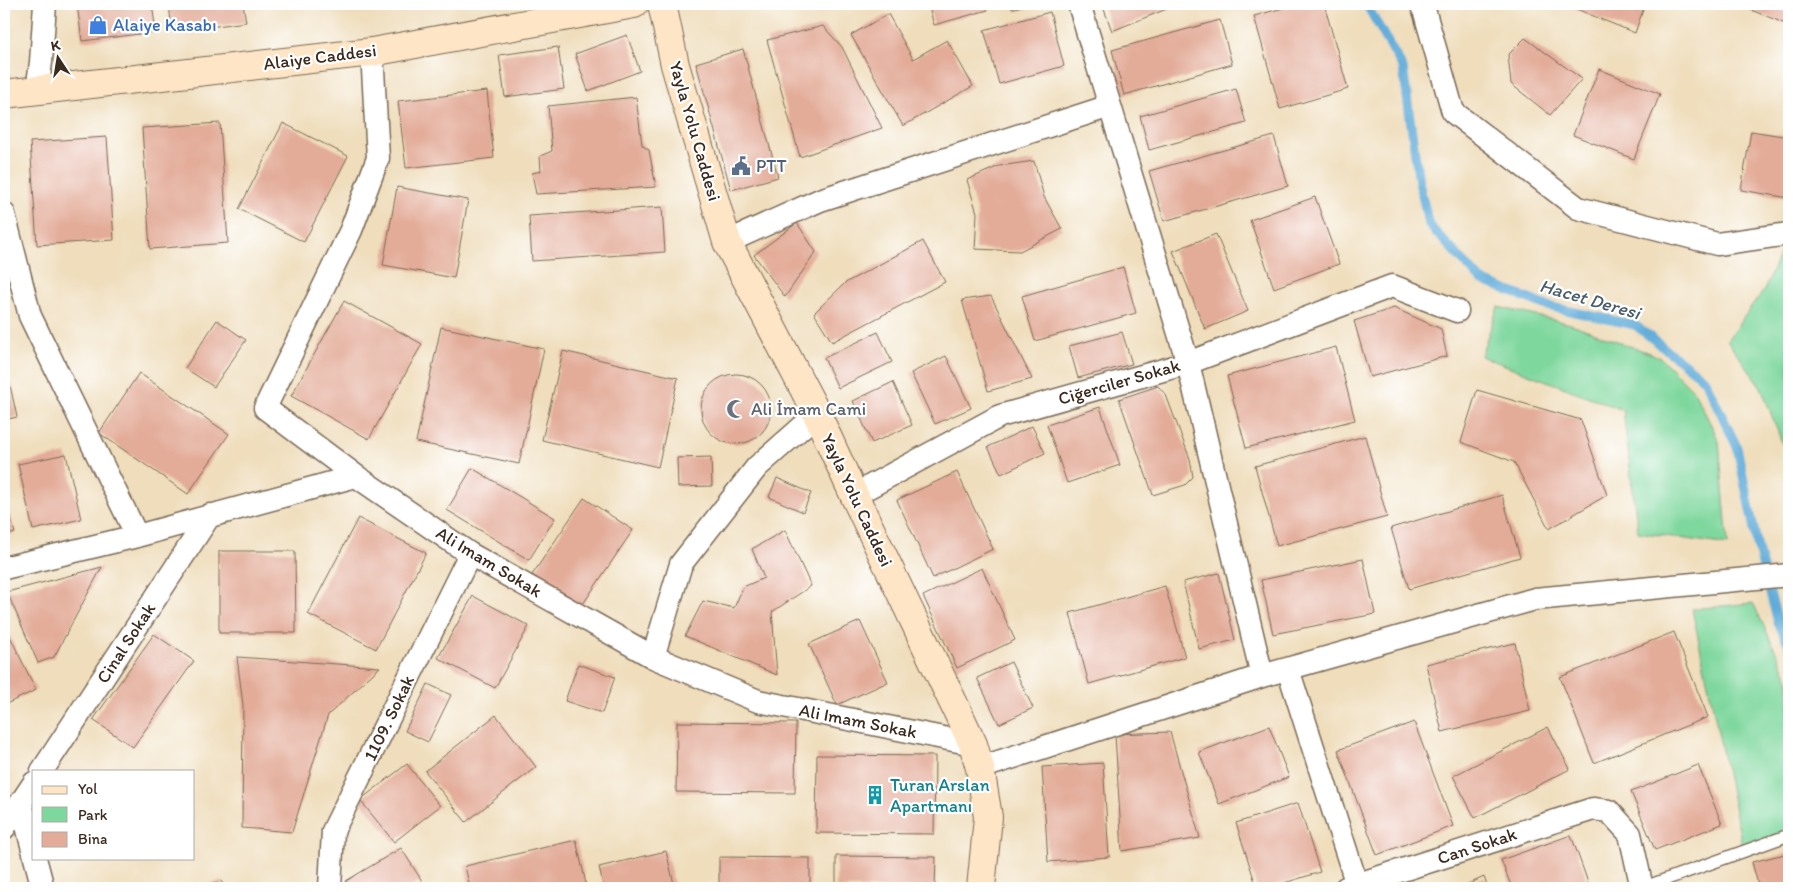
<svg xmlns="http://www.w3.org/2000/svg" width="1793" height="892" font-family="Itim,sans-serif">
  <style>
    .green { fill: #7ed79d; stroke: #5c805e }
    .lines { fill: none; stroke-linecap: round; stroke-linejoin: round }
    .stream { stroke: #61acd9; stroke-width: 9 }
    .building { fill: #e3ac99 }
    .lane-casing { stroke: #7a6955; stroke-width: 14 }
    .street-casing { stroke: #7a6955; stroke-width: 25 }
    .secondary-casing { stroke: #7a6955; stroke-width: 30 }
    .lane { stroke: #fff; stroke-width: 11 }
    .street { stroke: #fff; stroke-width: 22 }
    .secondary { stroke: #fde5c5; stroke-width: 28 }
    .labels { text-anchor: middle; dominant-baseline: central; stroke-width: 4.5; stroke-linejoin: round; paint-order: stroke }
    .shop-label { font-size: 18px; fill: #366cbe; stroke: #fff; text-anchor: start }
    .street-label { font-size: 18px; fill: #3b2a1e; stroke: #fff }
    .service-label { font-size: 18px; fill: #4e5e75; stroke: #fff; text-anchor: start }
    .worship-label { font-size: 18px; fill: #5b616d; stroke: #fff; text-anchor: start }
    .culture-label { font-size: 18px; fill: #0d838f; stroke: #fff; text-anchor: start }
    .water-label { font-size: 19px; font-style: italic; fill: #4a5e69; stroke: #fff }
  </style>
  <rect width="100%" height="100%" fill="#fff"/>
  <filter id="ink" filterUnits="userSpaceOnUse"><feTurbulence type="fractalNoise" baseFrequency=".02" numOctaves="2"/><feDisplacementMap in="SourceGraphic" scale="10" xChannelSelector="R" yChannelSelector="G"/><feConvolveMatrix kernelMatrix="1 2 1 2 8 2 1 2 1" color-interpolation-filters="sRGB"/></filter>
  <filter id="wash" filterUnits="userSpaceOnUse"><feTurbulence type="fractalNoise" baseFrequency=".0096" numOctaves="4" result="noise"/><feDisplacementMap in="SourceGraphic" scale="20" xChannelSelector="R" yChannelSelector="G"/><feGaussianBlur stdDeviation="1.12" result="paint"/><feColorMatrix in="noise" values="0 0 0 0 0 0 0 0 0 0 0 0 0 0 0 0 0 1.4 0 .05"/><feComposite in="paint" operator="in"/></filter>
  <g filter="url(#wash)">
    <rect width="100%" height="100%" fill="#efddbb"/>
    <path class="green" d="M1789,248V474L1787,456L1761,387L1727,340L1764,290L1782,249Z
      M1498,307L1571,324L1660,357L1694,391L1719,441L1728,545L1638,532L1623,410L1481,356Z
      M1753,603L1789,679V844L1744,854L1692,609Z"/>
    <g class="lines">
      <path class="stream" d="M1366,4L1403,68L1419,182L1429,225L1481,280L1547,306L1635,325L1705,380L1737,447L1759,553L1778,622L1789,645"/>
    </g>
    <g id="blocks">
      <path class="building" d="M77,4H152L156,32L82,41Z
        M169,4H243L246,22L172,32Z
        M928,4H986L988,10L934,25Z
        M1011,4H1028L1012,9Z
        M1102,4H1179L1112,31Z
        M1298,4H1324L1348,89L1280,109L1254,16Z
        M1564,4H1645L1635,33Z
        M1736,4H1789V12L1786,24Z
        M1050,12L1064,66L999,84L984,30Z
        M888,14L913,59L947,40L973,86L903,126L851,35Z
        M1220,20L1232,64L1124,95L1112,50Z
        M823,26L842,47L882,128L800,157L767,40Z
        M627,35L640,71L588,91L575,54Z
        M1525,38L1582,79L1550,115L1511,84L1508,55Z
        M558,47L564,89L505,97L499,55Z
        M743,49L778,177L731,190L696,63Z
        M1599,69L1660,94L1634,159L1573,135Z
        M1236,89L1246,123L1149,150L1140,116Z
        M487,91L494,158L406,168L398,101Z
        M636,97L642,145L649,150L656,187L536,194L532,173L541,171L540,156L552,151L548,106Z
        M220,123L228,243L150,249L142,128Z
        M283,123L348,156L304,242L239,209Z
        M1751,131L1789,137V198L1741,190Z
        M1274,136L1288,186L1164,221L1149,171Z
        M107,137L114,240L37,245L30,142Z
        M1034,161L1044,197L1062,229L1020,251L975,249L977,213L967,180L999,166Z
        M397,187L468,200L454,278L383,265Z
        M1315,197L1339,264L1274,288L1250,220Z
        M662,207L665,252L532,261L529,216Z
        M797,223L816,252L785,297L754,255Z
        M1216,234L1248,311L1205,329L1173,251Z
        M923,241L945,282L832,342L814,313L845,283Z
        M1123,267L1136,313L1035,341L1022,296Z
        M991,296L1032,379L988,391L962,300Z
        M344,301L422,344L369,439L291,396Z
        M1394,308L1441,329L1447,356L1370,377L1354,321Z
        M217,320L246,340L214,387L185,368Z
        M441,327L544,349L519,464L416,442Z
        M878,332L892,362L838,388L824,358Z
        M1122,332L1132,364L1078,378L1069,346Z
        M1336,347L1355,420L1246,448L1227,376Z
        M563,351L678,378L658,467L542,440Z
        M946,356L971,408L935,424L911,373Z
        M4,358L17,417L4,420Z
        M139,373L229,434L188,494L99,433Z
        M701 409a35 35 0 1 1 70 0a35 35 0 1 1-70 0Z
        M893,382L912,425L872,443L853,401Z
        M1158,386L1166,395L1190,459L1193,477L1185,485L1153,495L1119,399Z
        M1477,390L1581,420L1607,495L1549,529L1514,462L1461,442Z
        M1100,407L1120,465L1067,483L1047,425Z
        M1032,426L1045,453L1001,474L988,447Z
        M1365,436L1387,517L1277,546L1255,466Z
        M66,454L81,519L33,530L18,464Z
        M711,457L712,486L678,487L677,458Z
        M472,468L555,518L529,560L447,510Z
        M957,472L993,549L933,578L897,500Z
        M777,478L811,493L803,512L769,497Z
        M4,494L15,533L4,536Z
        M1502,495L1520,557L1409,589L1391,528Z
        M584,498L633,530L581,607L532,575Z
        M358,518L426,553L376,649L308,614Z
        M785,530L811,586L772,612L777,675L685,636L703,601L734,608L743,587L764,578L752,549Z
        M219,551H295L296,633H219Z
        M1363,559L1375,614L1273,634L1261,580Z
        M102,567L54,657L38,663L7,592Z
        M982,568L1015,640L957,668L923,596Z
        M1219,573L1235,640L1199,649L1183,582Z
        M1165,586L1185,657L1089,684L1070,613Z
        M473,596L529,626L495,688L438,658Z
        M860,621L888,682L837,705L809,644Z
        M4,624L36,690L4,705Z
        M1674,632L1708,717L1594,763L1560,677Z
        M154,634L194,661L133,747L93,720Z
        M1515,643L1530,711L1442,732L1426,664Z
        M237,657L380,667L328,715L292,832L242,828L243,705Z
        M1011,662L1033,708L999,724L977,678Z
        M578,664L615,677L602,713L565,701Z
        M428,684L451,695L428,742L405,731Z
        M496,715L536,767L466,822L425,771Z
        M677,722L796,723L795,793L676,792Z
        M1414,722L1453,826L1377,855L1338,750Z
        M1269,726L1289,777L1219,804L1199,752Z
        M1548,727L1570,769L1475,818L1453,776Z
        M1170,732L1200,838L1122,851L1115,734Z
        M817,755L935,756L934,834L816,833Z
        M1103,763L1109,857L1048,862L1042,767Z
        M407,764L440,806L394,842L360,800Z
        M1698,765L1722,824L1655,850L1631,792Z
        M1298,803L1320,872L1268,888H1257L1236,823Z
        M1571,835L1590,888H1512L1501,860Z
        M576,840L587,888H470L465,866Z
        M401,848L422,881L409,888H350L346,881Z
        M666,851L675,888H604L599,867Z
        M1789,853V888H1759L1752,862Z
        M836,856L936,857L935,888H836Z
        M719,857L810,858V888H719Z
        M1484,877L1488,888H1460Z
        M222,881L223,888H194V887Z"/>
    </g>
  </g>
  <g filter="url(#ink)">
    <use href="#blocks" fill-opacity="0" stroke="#7a6955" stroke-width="1"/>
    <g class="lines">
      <g class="lane-casing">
        <path id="lane" d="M1642,888L1789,835"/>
      </g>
      <g class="street-casing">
        <path id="street" d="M1079,4L1188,363L1262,676
          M1421,4L1425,13L1453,112L1578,208L1717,244L1789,234
          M37,90L41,62L45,4
          M4,214L30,316L137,536
          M727,242L820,200L1110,106
          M356,476L265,408L351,230L378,158L372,52
          M854,495L1000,416L1188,363L1392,286L1457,311
          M4,568L137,536L356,476L470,554L653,657L758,701L973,744
          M653,657L681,564L757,467L817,414
          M1288,669L1357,885
          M980,768L1262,676L1535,599L1789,575
          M42,771L210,515
          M21,803L34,853
          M4,828L34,783
          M35,858L43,888
          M330,888L333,831L470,554
          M1346,888L1593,809L1609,811L1630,834L1642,888"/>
      </g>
      <g class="secondary-casing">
        <path id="secondary" d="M662,4L675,65L727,242L817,414L854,495L973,744L980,768L988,817L981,888
          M4,94L372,52L634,4"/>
      </g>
      <use href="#lane" class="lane"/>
      <use href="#street" class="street"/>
      <use href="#secondary" class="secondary"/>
    </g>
  </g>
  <defs>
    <g id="shop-bare" transform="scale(1.5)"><path d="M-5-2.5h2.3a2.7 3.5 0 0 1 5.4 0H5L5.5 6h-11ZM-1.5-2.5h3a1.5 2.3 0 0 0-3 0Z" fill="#3f7fe0" stroke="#fff" stroke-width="2.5" paint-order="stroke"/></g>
    <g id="civic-bare" transform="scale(1.5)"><path d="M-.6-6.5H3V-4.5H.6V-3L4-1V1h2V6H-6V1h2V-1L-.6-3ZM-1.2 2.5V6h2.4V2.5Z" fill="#5c6f8a" stroke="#fff" stroke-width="2.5" paint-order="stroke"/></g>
    <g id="mosque-bare" transform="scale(1.5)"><path d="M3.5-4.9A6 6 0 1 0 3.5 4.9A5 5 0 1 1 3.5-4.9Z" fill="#6b7280" stroke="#fff" stroke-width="2.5" paint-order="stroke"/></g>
    <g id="building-bare" transform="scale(1.5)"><path d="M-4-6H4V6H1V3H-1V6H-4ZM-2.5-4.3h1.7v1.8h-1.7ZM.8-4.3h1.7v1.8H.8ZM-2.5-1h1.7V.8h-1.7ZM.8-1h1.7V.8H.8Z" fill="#0f9aa8" stroke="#fff" stroke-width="2.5" paint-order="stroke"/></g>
  </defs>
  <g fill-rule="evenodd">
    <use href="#shop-bare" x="98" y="25"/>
    <use href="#civic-bare" x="741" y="166"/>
    <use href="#mosque-bare" x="736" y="409"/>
    <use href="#building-bare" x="875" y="795"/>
  </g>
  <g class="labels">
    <g class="shop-label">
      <text x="113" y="25">Alaiye Kasabı</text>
    </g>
    <g class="street-label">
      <text transform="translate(320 57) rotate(-7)">Alaiye Caddesi</text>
      <text transform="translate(695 131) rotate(74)">Yayla Yolu Caddesi</text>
      <text transform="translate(1119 382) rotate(-16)">Ciğerciler Sokak</text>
      <text transform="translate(857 500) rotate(65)">Yayla Yolu Caddesi</text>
      <text transform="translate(489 562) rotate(31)">Ali Imam Sokak</text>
      <text transform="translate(126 643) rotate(-57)">Cinal Sokak</text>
      <text transform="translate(389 718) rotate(-64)">1109. Sokak</text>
      <text transform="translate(858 721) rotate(11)">Ali Imam Sokak</text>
      <text transform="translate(1477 846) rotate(-18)">Can Sokak</text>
    </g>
    <g class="service-label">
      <text x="756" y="166">PTT</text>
    </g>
    <g class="worship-label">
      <text x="751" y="409">Ali İmam Cami</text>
    </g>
    <g class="culture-label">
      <text x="890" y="785">Turan Arslan<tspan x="890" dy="21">Apartmanı</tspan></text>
    </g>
    <g class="water-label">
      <text transform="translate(1590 299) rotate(16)">Hacet Deresi</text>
    </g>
  </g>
  <rect width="1793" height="892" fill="none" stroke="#fff" stroke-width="20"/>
  <rect x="32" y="770" width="162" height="90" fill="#ffffff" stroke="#b1aaa5"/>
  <rect x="42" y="786" width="25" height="8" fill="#fde5c5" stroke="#b1aaa5"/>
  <text x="78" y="794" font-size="15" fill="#3b2a1e">Yol</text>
  <rect x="42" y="807" width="25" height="15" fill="#7ed79d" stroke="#b1aaa5"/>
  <text x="78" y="820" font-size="15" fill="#3b2a1e">Park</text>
  <rect x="42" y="832" width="25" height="15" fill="#e3ac99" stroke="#b1aaa5"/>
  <text x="78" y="844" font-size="15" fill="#3b2a1e">Bina</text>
  <g transform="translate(58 58) rotate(348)" stroke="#ffffff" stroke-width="4" paint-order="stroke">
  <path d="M0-4L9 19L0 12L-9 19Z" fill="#3b2a1e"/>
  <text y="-8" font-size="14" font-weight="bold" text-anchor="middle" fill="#3b2a1e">K</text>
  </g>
</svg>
